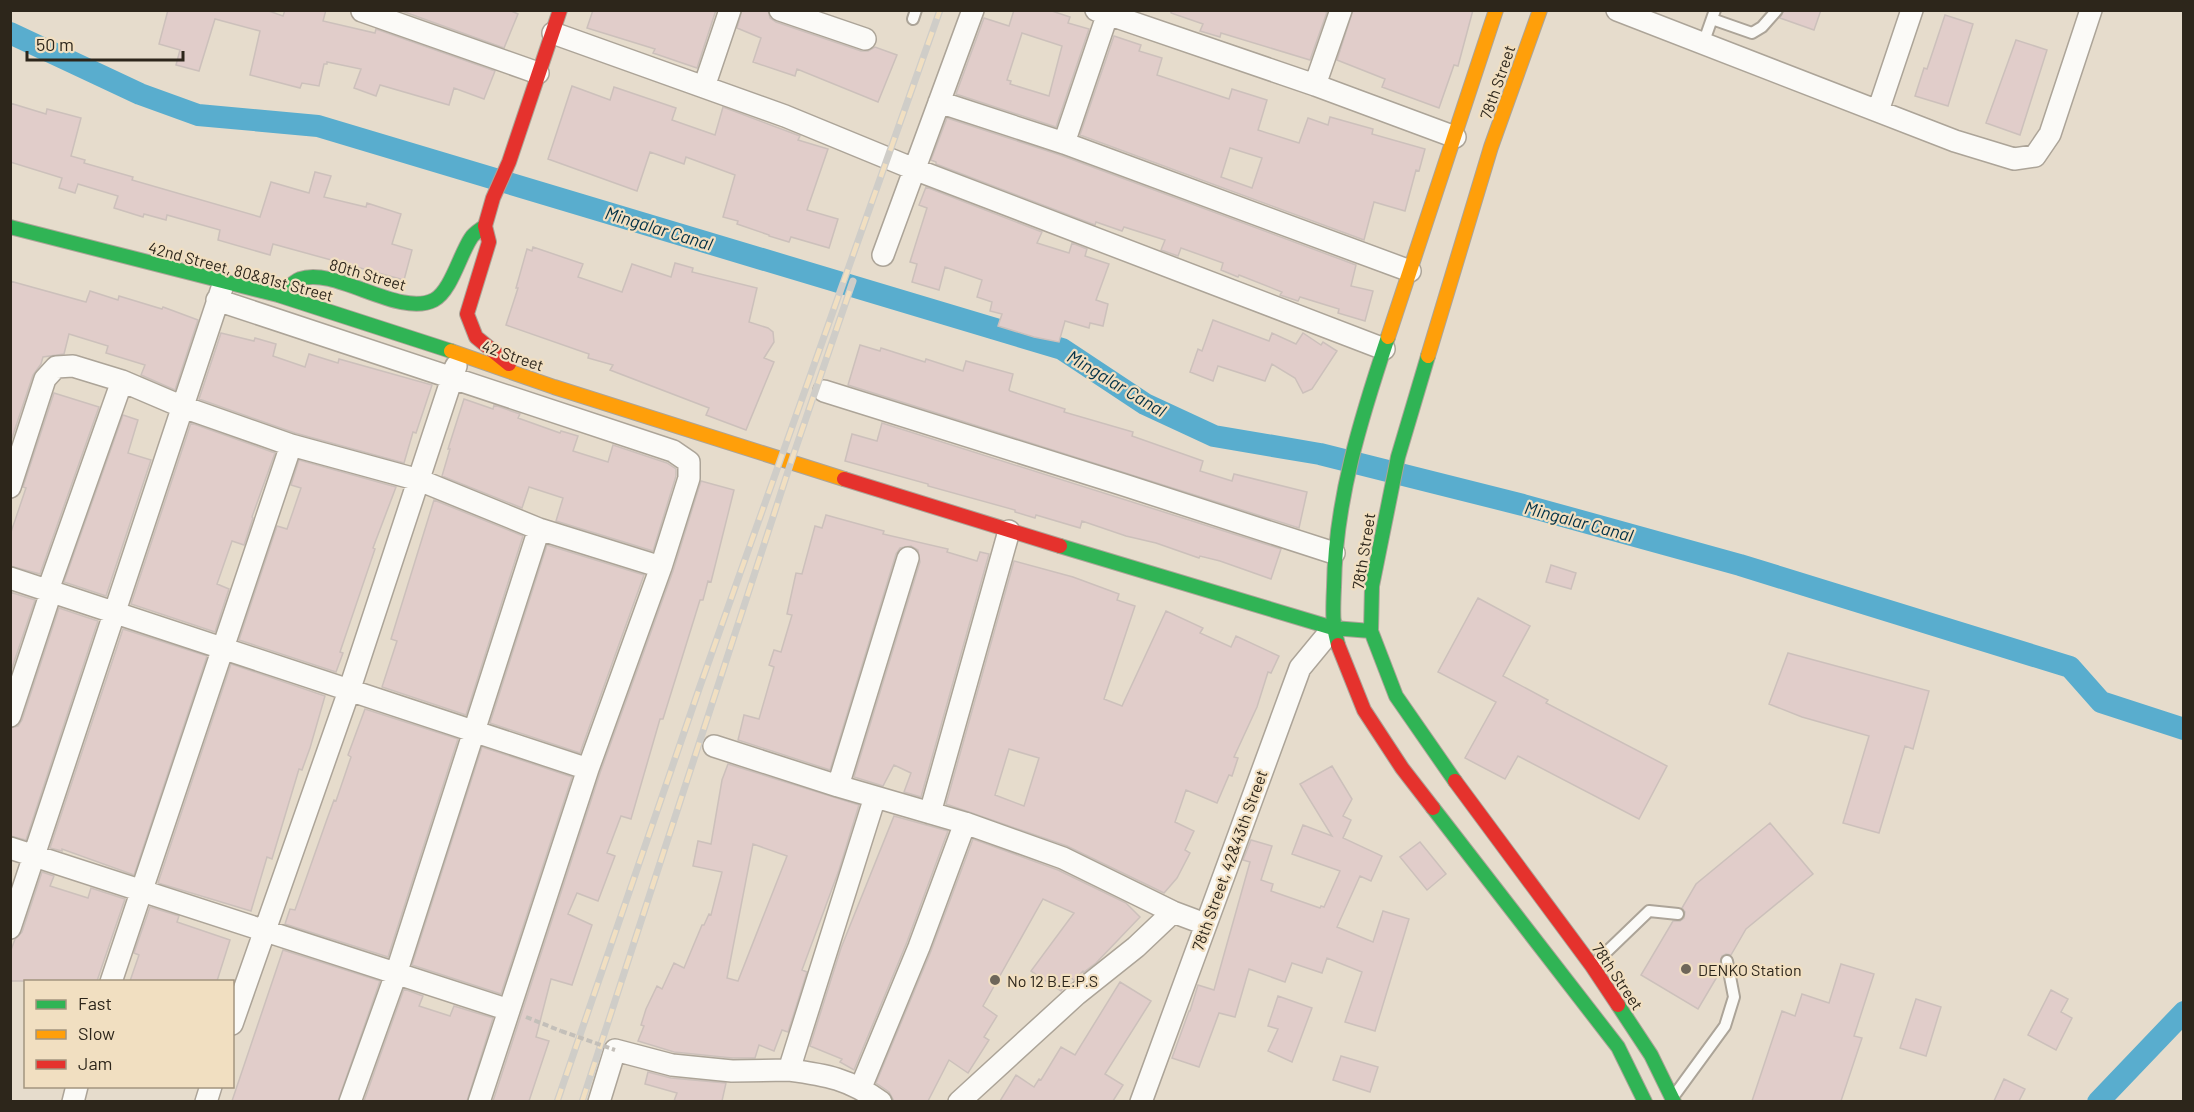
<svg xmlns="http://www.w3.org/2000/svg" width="2194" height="1112" font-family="Barlow,sans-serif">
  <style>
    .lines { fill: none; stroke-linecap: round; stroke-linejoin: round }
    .canal { stroke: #59adce; stroke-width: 22 }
    .building { fill: #e1cdca; stroke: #ccc0bb; stroke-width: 1.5; fill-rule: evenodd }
    .lane-casing { stroke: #aca498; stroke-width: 14 }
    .street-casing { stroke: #aca498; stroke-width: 24 }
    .fast-casing { stroke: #aca498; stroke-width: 16 }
    .slow-casing { stroke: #aca498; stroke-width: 16 }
    .jam-casing { stroke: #aca498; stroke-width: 16 }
    .path { stroke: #c3bfb9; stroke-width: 4; stroke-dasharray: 6 3; stroke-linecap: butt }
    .lane { stroke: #fbfaf7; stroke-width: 10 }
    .street { stroke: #fbfaf7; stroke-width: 21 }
    .fast { stroke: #30b455; stroke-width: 14 }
    .slow { stroke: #ff9f0a; stroke-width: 14 }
    .jam { stroke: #e5322d; stroke-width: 14 }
    .rail-casing { stroke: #cfcdc8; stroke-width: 7 }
    .rail { stroke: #f1dfc1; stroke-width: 4.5; stroke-dasharray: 14; stroke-linecap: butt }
    .path-bridge { stroke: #c3bfb9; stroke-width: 4; stroke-dasharray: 6 3; stroke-linecap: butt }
    .poi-dot { fill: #6e6659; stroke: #f1dfc1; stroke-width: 2 }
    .labels { text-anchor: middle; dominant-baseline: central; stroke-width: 4.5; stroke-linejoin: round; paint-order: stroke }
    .street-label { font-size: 16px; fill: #2d261b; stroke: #f1dfc1 }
    .poi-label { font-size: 16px; fill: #2d261b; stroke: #f1dfc1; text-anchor: start }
    .water-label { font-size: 18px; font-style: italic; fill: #003147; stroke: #f1dfc1 }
  </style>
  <rect width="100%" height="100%" fill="#e6dccc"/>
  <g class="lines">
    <path class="canal" d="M10,33L140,94L198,115L318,126L1062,349L1145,404L1214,436L1320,454L1523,505L1740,565L2070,667L2101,702L2184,729
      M2098,1102L2184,1012"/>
  </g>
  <path class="building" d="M168,10H266L283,16L285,10H326L323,21L375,33L376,29L495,71L484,99L454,88L449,105L380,85L376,96L354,88L361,69L327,62V64H324L319,86L302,83L300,88L250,75L260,31L215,19L199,71L176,65L180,50L159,44Z
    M399,10H509L518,14L504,48Z
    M593,10H716L697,68L653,53L655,49L587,28Z
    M742,10H768L770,18L776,22L861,51H868L875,47L897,55L878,102L797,69L795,76L753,62L761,38L737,28Z
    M1014,10H1049L1070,17L1068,23L1089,29L1056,127L956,94L984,18L1009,26ZM1022,33L1062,46L1049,96L1010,84L1011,81L1007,80Z
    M1171,10H1320L1327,12L1310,60L1221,33L1220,37L1200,31L1203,24L1171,13Z
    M1353,10H1473L1458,66L1454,65L1439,108L1382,87L1385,79L1337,60Z
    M1784,10H1821L1814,30L1780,18Z
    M1945,15L1973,24L1948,106L1915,96L1924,68L1927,69Z
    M1114,36L1141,45L1139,51L1162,58L1157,75L1229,99L1232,89L1267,100L1258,130L1299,143L1308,118L1328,125L1330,117L1373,129L1372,134L1425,149L1419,171L1416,170L1405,211L1374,202L1364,240L1080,135ZM1230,148L1262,158L1252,188L1221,177Z
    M2016,40L2047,50L2020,135L1986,123Z
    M572,86L610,100L614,87L676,108L672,120L715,135L723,107L800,136L798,140L828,149L807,210L838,219L829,248L791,237L789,242L769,236V235L737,224L738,221L723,217L735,175L686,157L684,164L650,152L637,191L548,159Z
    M10,103L46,114L47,109L81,118L71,156L85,160L84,163L133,177L132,180L260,217L271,182L309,193L315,172L331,176L324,197L366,207L367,203L401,214L392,244L412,250L404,280L273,244L270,255L218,240L220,230L167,215L166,220L144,214L143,217L114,208L118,196L78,184L75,193L59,188L62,178L10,162Z
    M947,118L1060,155L1356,265L1351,286L1373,291L1365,321L1338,313L1339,309L1300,297L1298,301L1280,295L1282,292L1239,275L1238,277L1221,270L1223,263L1181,248L1178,256L1161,250L1165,240L1124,227L1122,231L1096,222L1095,225L936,164V162L931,160Z
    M926,187L1042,232L1037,243L1069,253L1072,243L1087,249L1085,256L1109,264L1096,300L1108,304L1103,326L1090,323L1089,328L1065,321L1059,342L1034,337L998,326L1002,314L990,311L992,302L977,297L982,280L945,267L939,290L912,282L917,264L910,262L927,208L919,205Z
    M533,247L583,264L578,277L622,292L632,264L671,277L675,263L693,268L692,272L757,288L749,322L768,328L773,332L774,342L764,358L774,362L746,430L706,415L709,408L610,370L613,365L588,358L589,354L506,325L518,288H516L527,249L532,251Z
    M10,281L86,302L90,291L118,300L119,296L162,309L163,307L198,320L175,390L141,375L145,365L106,353L108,346L69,334L64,354L43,357L41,364L33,375L10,444Z
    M1213,320L1269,341L1272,333L1296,344L1303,333L1321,345L1323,342L1337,351L1312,389L1303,393L1295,378L1272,364L1265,381L1218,366L1213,381L1190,372L1198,349L1202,351Z
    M221,333L254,341L255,338L276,344L273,356L305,367L309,354L338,363L339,359L432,385L416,433L413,432L404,463L295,433L199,399Z
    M860,345L880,351L881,348L925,362L926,359L963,371L966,361L1013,374L1009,390L1010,391L1065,409L1064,412L1133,432L1132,436L1203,461L1200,471L1232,481L1234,474L1307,492L1299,528L848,385Z
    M54,393L99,407L40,574L10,566V535L26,488L23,487Z
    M464,399L493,409L494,405L520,414L518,418L560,433L561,431L578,436L573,451L608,462L613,445L667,463L676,469V476L653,551L556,521L563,498L529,487L522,508L442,476L450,449H448Z
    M123,415L138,420L128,453L151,460L106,596L64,582Z
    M191,423L275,453L252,517L253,518L244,545L232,541L217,584L229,589L215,632L131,604Z
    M882,423L1281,549L1271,579L1220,561L1200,556L1199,558L1156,543L1126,536L1082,521L1080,528L1036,515L1035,518L1015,512V510L928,486V484L845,461L852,434L877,441Z
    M299,460L396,487L373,548L375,549L340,652L343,653L336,672L239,640L277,526L287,529L301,488L291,485Z
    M701,481L734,490L711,582L708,581L703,600H700L663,719H660L631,819L621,816L607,853L615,856L598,901L577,893L568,914L592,925L572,985L551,979L536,1037L549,1041L529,1101H493L600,773L673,571Z
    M434,500L523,536L466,715L382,687L397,641L391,639Z
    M826,515L884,531L883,534L948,549L947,552L977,561L980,552L989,554L921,797L904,792L911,773L894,765L883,786L854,777L920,562L918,550L911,546L900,548L896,554L830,770L738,740L744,715L759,719L774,667L769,665L774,650L781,652L792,615L787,614L796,573L802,574L815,526L822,528Z
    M547,545L644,575L580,753L490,723Z
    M1014,561L1073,577L1119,594L1117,600L1135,606L1104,699L1122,706L1166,611L1203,628L1200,633L1231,647L1236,636L1279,656L1271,673L1268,672L1257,707L1234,757L1238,758L1232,776L1229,775L1217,803L1186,790L1175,822L1194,831L1185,850L1190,853L1177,878L1164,893L1067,846L946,804ZM1009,749L1039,758L1024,806L995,795Z
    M1551,565L1576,573L1571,589L1546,582Z
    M10,592L35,600L10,674Z
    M1478,598L1530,626L1503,676L1548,700L1546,703L1667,766L1639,819L1518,756L1505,779L1465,758L1496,702L1438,672Z
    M59,608L98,621L26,840L10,836V728L18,726L22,720Z
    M123,629L207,656L134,875L62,849V851L50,848Z
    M1788,653L1929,691L1913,749L1905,746L1879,833L1843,823L1869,736L1802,717L1769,704Z
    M231,664L325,696L310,748L302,770L299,769L272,859L267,857L251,911L158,883Z
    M365,709L458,739L388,957L285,924L290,909L295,910L326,822L334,800L336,801L351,757L348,755Z
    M482,747L572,777L501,994L412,965Z
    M728,764L859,805L839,870L802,970L807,972L788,1032L782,1030L774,1051L759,1045L755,1058H732L674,1052L638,1041L644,1026L641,1025L646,1009L657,986L662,989L674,963L684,968L702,925H704L709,914L711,915L722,872L693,866L698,841L711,844L722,780ZM753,844L787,856L738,981L727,978Z
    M1332,766L1352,799L1343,816L1351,820L1343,838L1382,856L1371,881L1360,876L1337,927L1373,942L1383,911L1409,919L1375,1031L1345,1022L1362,972L1327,958L1322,973L1292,963L1285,982L1249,969L1235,1017L1219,1013L1199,1067L1172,1058L1189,1011H1190L1198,985L1214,990L1250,862L1243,860L1251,840L1272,846L1261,880L1273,884L1271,891L1320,908L1321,906L1324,907L1340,871L1292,854L1303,825L1332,836L1300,784Z
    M894,816L948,831L907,942L854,1070L840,1062L842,1059L810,1046L841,948Z
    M1770,823L1813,874L1746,929L1731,955L1726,954L1722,956L1720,962L1721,970L1698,1009L1641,975L1673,921H1680L1684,918L1685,912L1682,908L1696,884Z
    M973,839L1058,870L1126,903L1140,917L1096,963L1084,972L1083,971L1074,980L1070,977L1061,991L1031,971L1074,913L1043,899L983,1006L997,1016L984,1037L989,1040L968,1073L949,1060L928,1101H894L889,1092L876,1083L931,951Z
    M1420,842L1446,874L1427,890L1400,857Z
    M42,872L54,876L50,886L88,898L91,888L125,899L97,981H10V953L15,939L22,932Z
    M150,907L179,916L177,922L230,940L217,981H130L139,955L134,953Z
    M283,950L380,981L338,1101H232Z
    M1841,964L1874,974L1854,1036L1862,1038L1841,1101H1752L1782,1011L1795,1016L1802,994L1829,1003Z
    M1120,982L1151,1001L1105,1074L1123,1085L1113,1101H1000L1016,1075L1034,1087L1039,1079L1041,1080L1061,1047L1075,1055Z
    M404,989L423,996L419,1006L450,1016L454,1006L493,1018L467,1101H364Z
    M2051,990L2068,999L2061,1012L2072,1018L2056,1050L2028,1035Z
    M1278,996L1312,1008L1292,1062L1268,1051L1278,1029L1268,1026Z
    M1916,999L1941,1007L1926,1056L1900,1048Z
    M1341,1056L1378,1067L1370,1092L1333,1080Z
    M648,1072L671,1078L726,1083L722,1101H674L677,1093L645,1084Z
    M2004,1079L2025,1089L2019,1101H1994Z"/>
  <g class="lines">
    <g class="lane-casing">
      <path id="lane" d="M913,19L916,10
        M1712,19L1752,33L1762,27L1777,10
        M1703,44L1715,10
        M1594,964L1649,911L1678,914
        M1676,1093L1725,1026L1734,997L1727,961"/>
    </g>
    <g class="street-casing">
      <path id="street" d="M780,10L865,39
        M1096,10L1315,85L1455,137
        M1617,10L1955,141L2014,159L2035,156L2050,134L2091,10
        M362,11L538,73
        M553,33L785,116L914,169L1384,349
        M1315,85L1341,10
        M704,87L730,10
        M939,102L1064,143L1410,271
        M1878,111L1912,10
        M1064,143L1109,10
        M883,255L973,10
        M217,300L673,451L689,462V478L661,567L588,769L479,1102
        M824,391L1121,484L1334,553
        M10,487L45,379L56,367L73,366L122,381L183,407L291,445L419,480L539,529L661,567
        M10,578L588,769
        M10,716L48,601V590L122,381
        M714,746L838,786L965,823L1063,858L1173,912L1205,924
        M838,786L908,558
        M875,797L789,1070C827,1075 849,1079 881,1102
        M930,813L1009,531
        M10,848L509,1010
        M10,928L222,288
        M111,982L291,445
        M232,1024L349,691L456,366
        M861,1087L919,947L965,823
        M73,1102L77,1086
        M206,1102L211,1086
        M350,1102L396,974L539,529
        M599,1102L615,1050L672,1065L732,1071L789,1070
        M959,1102L1077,994L1136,947L1173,912
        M1141,1102L1300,668L1333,628"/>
    </g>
    <g class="fast-casing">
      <path id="fast" d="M10,227L278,295L451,351
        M278,295C285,290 293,282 300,279C335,266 399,318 434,300C451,291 460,254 471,238C474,233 480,230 485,226
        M1428,356L1398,457L1372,586L1371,631L1396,696L1455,781
        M1060,546L1333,628L1371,631
        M1338,645C1332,624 1333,609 1334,587C1335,501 1361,418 1388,337
        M1433,808L1618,1047L1645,1102
        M1618,1005L1651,1055L1674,1102"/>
    </g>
    <g class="slow-casing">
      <path id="slow" d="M1388,337L1496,10
        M451,351L554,387L844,479
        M1428,356L1491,147L1540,10"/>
    </g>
    <g class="jam-casing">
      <path id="jam" d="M509,364L476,337L467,314L489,242L485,226L493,198L509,162L560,10
        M844,479L1060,546
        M1338,645L1364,710L1402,768L1433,808
        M1455,781L1592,966L1618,1005"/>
    </g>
    <path class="path" d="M526,1017L561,1031"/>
    <use href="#lane" class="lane"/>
    <use href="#street" class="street"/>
    <use href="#fast" class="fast"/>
    <use href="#slow" class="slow"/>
    <use href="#jam" class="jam"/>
    <g class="rail-casing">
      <path id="rail" d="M557,1102L699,689L940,10
        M582,1102L791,462L853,281"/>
    </g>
    <use href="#rail" class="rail"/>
    <path class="path-bridge" d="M561,1031L615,1050"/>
  </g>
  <g class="poi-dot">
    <circle cx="1686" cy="969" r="6"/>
    <circle cx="995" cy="980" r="6"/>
  </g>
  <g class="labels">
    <g class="street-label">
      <text transform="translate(1497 82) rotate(-71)">78th Street</text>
      <text transform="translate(241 271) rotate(15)">42nd Street, 80&amp;81st Street</text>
      <text transform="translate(368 274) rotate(16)">80th Street</text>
      <text transform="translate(513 355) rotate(19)">42 Street</text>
      <text transform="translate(1363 551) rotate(-81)">78th Street</text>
      <text transform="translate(1229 860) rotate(-70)">78th Street, 42&amp;43th Street</text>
      <text transform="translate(1618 976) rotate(56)">78th Street</text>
    </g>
    <g class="poi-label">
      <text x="1698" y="969">DENKO Station</text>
      <text x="1007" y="980">No 12 B.E.P.S</text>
    </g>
    <g class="water-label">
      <text transform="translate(659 228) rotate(17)">Mingalar Canal</text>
      <text transform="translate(1117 383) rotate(31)">Mingalar Canal</text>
      <text transform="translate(1579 521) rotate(15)">Mingalar Canal</text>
    </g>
  </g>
  <rect width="2194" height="1112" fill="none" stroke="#2d261b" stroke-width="24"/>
  <rect x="24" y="980" width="210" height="108" fill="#f1dfc1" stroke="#a3957f" stroke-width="1.5"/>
  <rect x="36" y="1000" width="30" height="9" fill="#30b455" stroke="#a3957f" stroke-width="1.5"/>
  <text x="78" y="1010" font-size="18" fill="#2d261b">Fast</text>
  <rect x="36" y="1030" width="30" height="9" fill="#ff9f0a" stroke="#a3957f" stroke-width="1.5"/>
  <text x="78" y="1040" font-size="18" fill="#2d261b">Slow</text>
  <rect x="36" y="1060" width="30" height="9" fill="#e5322d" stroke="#a3957f" stroke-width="1.5"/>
  <text x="78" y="1070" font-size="18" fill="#2d261b">Jam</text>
  <path d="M27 51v9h156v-9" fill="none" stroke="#2d261b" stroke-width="3"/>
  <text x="36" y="51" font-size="18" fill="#2d261b" stroke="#f1dfc1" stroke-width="4.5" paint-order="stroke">50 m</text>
</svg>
